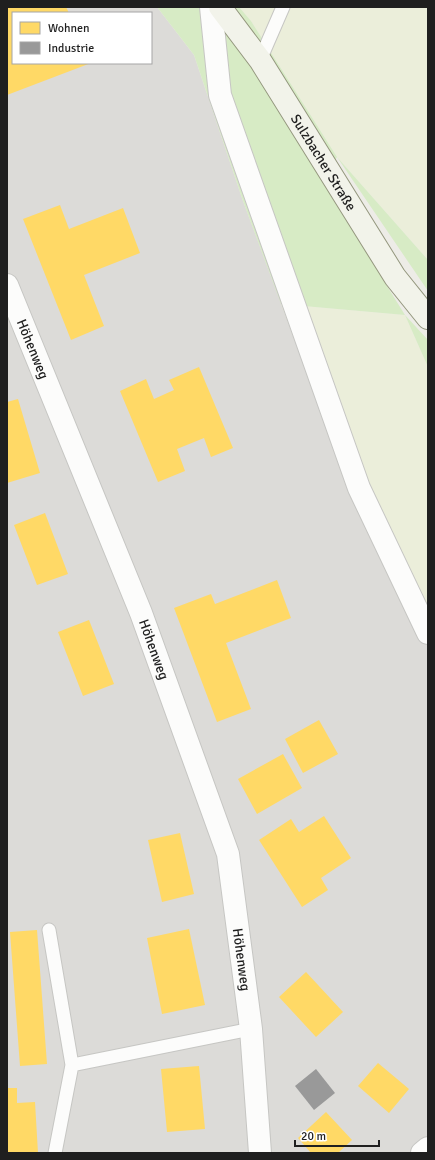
<svg xmlns="http://www.w3.org/2000/svg" width="435" height="1160" font-family="Signika,sans-serif">
  <style>
    .residential { fill: #dcdbd8; fill-rule: evenodd }
    .farmland { fill: #ebeeda }
    .grass { fill: #d7ebc5 }
    .homes { fill: #ffd966 }
    .industry { fill: #999 }
    .lines { fill: none; stroke-linecap: round; stroke-linejoin: round }
    .service-casing { stroke: #c6c6c3; stroke-width: 15 }
    .minor-casing { stroke: #c6c6c3; stroke-width: 24 }
    .secondary-casing { stroke: #94977e; stroke-width: 24 }
    .service { stroke: #fcfcfb; stroke-width: 13 }
    .minor { stroke: #fcfcfb; stroke-width: 22 }
    .secondary { stroke: #f2f3ea; stroke-width: 22 }
    .labels { text-anchor: middle; dominant-baseline: central; stroke-width: 4; stroke-linejoin: round; paint-order: stroke }
    .street-label { font-size: 14px; fill: #1f1f1f; stroke: #fff }
  </style>
  <rect width="100%" height="100%" fill="#edece7"/>
  <path class="residential" d="M7,7H157L194,55L243,201L352,494L428,640V1153H7ZM13,13H151V63H13Z"/>
  <path class="farmland" d="M239,7H428V260L337,157L251,21Z
    M281,304L405,315L428,367V640L352,494Z"/>
  <path class="grass" d="M157,7H239L251,21L337,157L428,260V291L337,157L323,183L405,315L428,340V367L405,315L281,304L243,201L194,55Z"/>
  <path class="homes" d="M7,7H66L69,13H13V63H91L7,95Z
    M60,205L69,229L123,208L140,253L84,275L104,326L71,340L23,219Z
    M199,367L233,448L211,457L204,438L177,449L185,471L158,482L120,391L146,379L154,399L174,390L169,380Z
    M18,399L40,473L7,483V402Z
    M45,513L68,574L37,585L14,525Z
    M277,580L291,618L226,643L251,709L217,722L174,608L211,594L215,604Z
    M89,620L114,684L83,696L58,632Z
    M319,720L338,754L303,773L285,739Z
    M283,754L302,788L257,814L238,779Z
    M324,816L351,858L321,878L328,890L302,907L259,840L291,819L299,832Z
    M180,833L194,894L162,902L148,840Z
    M189,929L205,1005L162,1014L147,938Z
    M37,930L47,1064L20,1066L10,932Z
    M306,972L343,1012L316,1037L279,997Z
    M378,1063L409,1089L389,1113L358,1086Z
    M199,1066L205,1129L167,1132L161,1069Z
    M7,1088H17V1103L35,1102L38,1153H7Z
    M326,1112L352,1140L338,1153H311L298,1138Z"/>
  <path class="industry" d="M316,1069L335,1093L314,1110L295,1086Z"/>
  <g class="lines">
    <g class="service-casing">
      <path id="service" d="M260,60L283,7
        M49,930L72,1065
        M55,1153L72,1065L251,1029"/>
    </g>
    <g class="minor-casing">
      <g id="minor">
        <path d="M211,7L220,95L359,488L428,633"/>
        <path id="s1" d="M7,285L141,613L228,854L251,1029L260,1153"/>
        <path d="M422,1153L428,1148"/>
      </g>
    </g>
    <g class="secondary-casing">
      <g id="secondary">
        <path id="s2" d="M220,7L260,60L395,277L428,318"/>
      </g>
    </g>
    <use href="#service" class="service"/>
    <use href="#minor" class="minor"/>
    <use href="#secondary" class="secondary"/>
  </g>
  <g class="labels">
    <g class="street-label">
      <text stroke="none"><textPath href="#s2" startOffset="187">Sulzbacher Straße</textPath></text>
      <text stroke="none"><textPath href="#s1" startOffset="69">Höhenweg</textPath></text>
      <text stroke="none"><textPath href="#s1" startOffset="393">Höhenweg</textPath></text>
      <text stroke="none"><textPath href="#s1" startOffset="717">Höhenweg</textPath></text>
    </g>
  </g>
  <rect width="435" height="1160" fill="none" stroke="#1f1f1f" stroke-width="16"/>
  <rect x="12" y="12" width="140" height="52" fill="#ffffff" stroke="#a5a5a5"/>
  <rect x="20" y="22" width="20" height="12" fill="#ffd966" stroke="#a5a5a5"/>
  <text x="48" y="32" font-size="12" fill="#1f1f1f">Wohnen</text>
  <rect x="20" y="42" width="20" height="12" fill="#999999" stroke="#a5a5a5"/>
  <text x="48" y="52" font-size="12" fill="#1f1f1f">Industrie</text>
  <path d="M295 1140v6h84v-6" fill="none" stroke="#1f1f1f" stroke-width="2"/>
  <text x="301" y="1140" font-size="12" fill="#1f1f1f" stroke="#ffffff" stroke-width="3" paint-order="stroke">20 m</text>
</svg>
